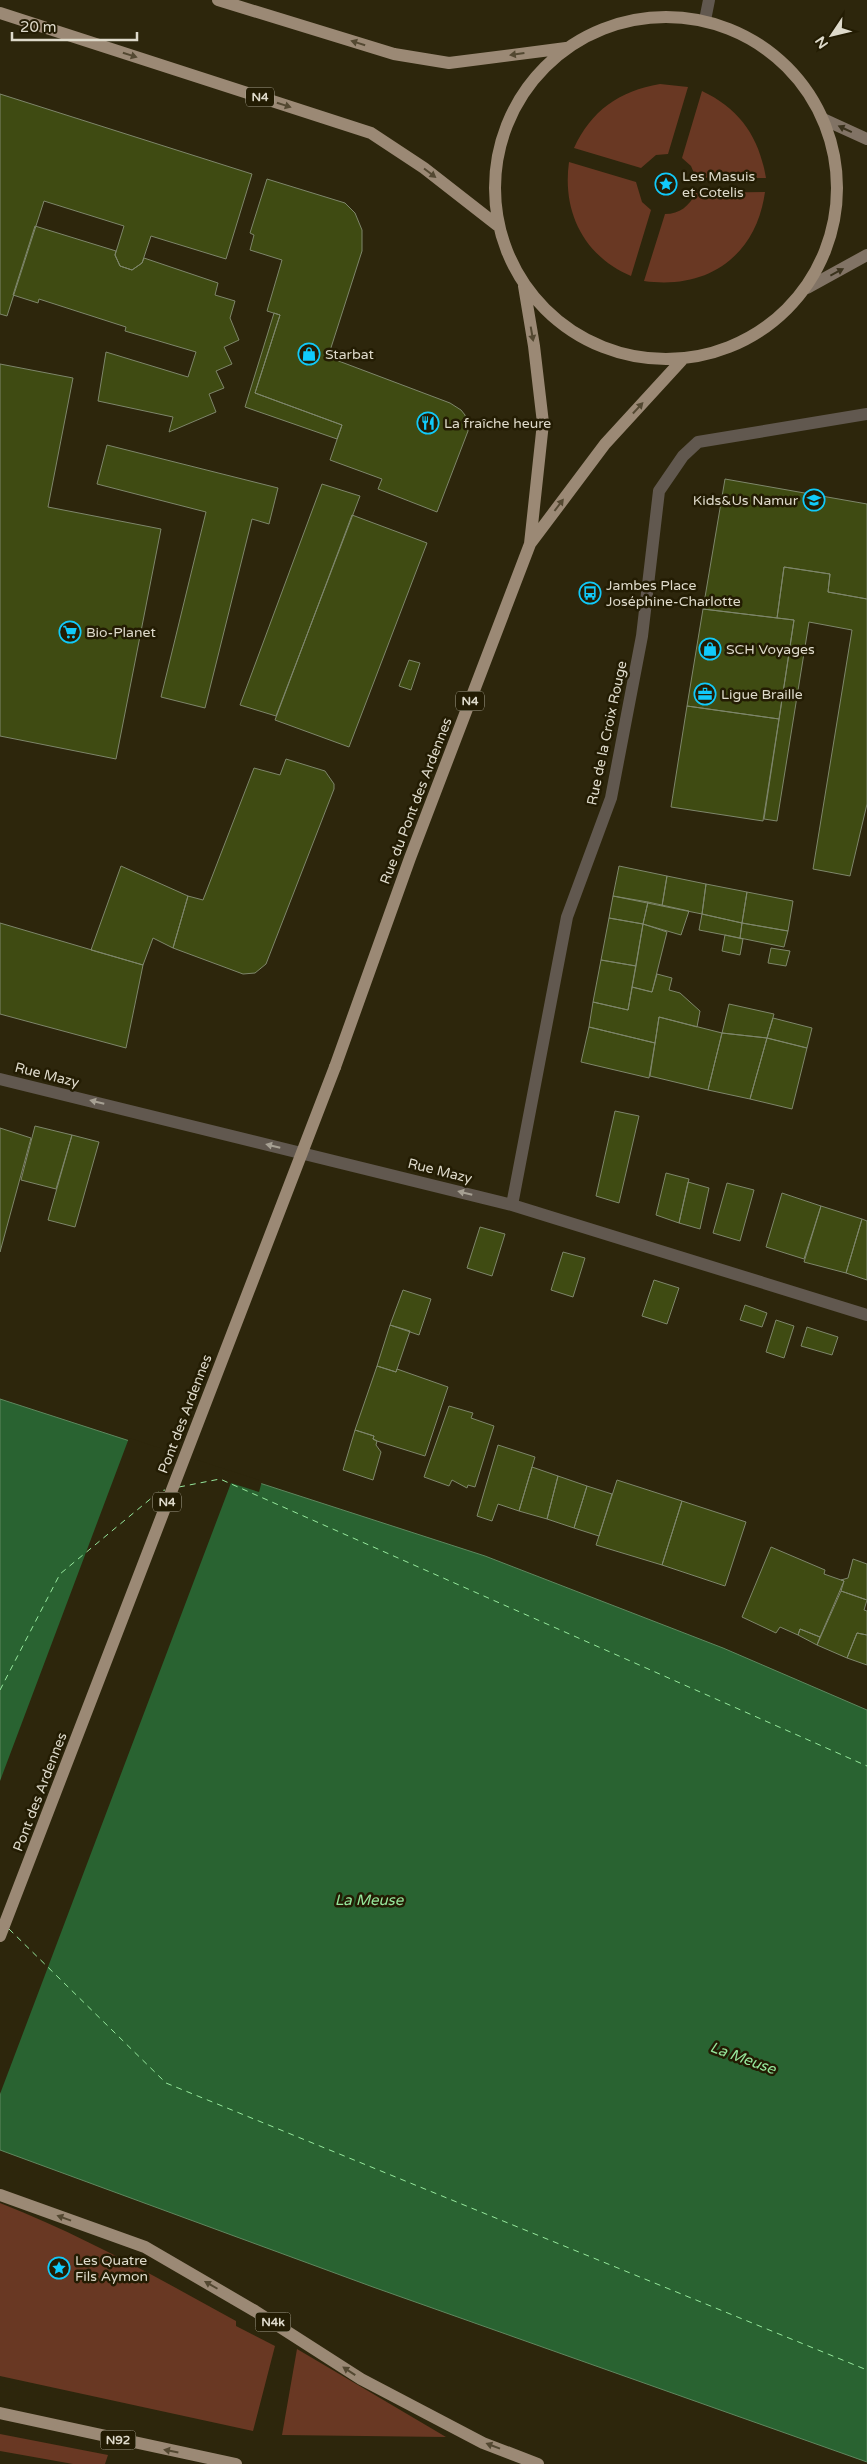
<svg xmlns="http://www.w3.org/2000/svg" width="867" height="2464" font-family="'Varela Round',sans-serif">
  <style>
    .green { fill: #693823 }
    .water { fill: #296331; stroke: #5f875f }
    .pier { fill: #2d260c }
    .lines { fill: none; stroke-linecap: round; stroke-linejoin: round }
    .ferry { stroke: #95e79c; stroke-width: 1; stroke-dasharray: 6 5; stroke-linecap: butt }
    .building { fill: #3f4b12; stroke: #7e866b }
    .street { stroke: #61584f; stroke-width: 12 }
    .secondary { stroke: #817365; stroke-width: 12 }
    .primary { stroke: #9b8975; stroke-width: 12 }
    .primary-bridge { stroke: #9b8975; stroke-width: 12 }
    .oneway { fill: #534831 }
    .oneway2 { fill: #3a321c }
    .oneway3 { fill: #a6a093 }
    .labels { text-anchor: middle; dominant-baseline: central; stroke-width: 5; stroke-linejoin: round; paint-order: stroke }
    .shield { fill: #231c03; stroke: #a6a18f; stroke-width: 1 }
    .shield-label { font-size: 12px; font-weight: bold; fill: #dedacb }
    .poi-label { font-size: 14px; fill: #dedacb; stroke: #231c03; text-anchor: start }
    .street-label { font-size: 14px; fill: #dedacb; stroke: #231c03 }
    .water-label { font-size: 15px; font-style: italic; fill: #95e79c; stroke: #231c03 }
  </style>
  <rect width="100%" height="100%" fill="#2d260c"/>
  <path class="green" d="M660,84L688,87L668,154L656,155L641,168L574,148C591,111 619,91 660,84Z
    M702,91C740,109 759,137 766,178H696L691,166L682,158Z
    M569,162L636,182L642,202L651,210L631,276C584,256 562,212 569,162Z
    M765,192C756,256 708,290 644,281L665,214C680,214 689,206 696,193Z
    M0,2203C82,2235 158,2278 236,2321V2326L275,2346L253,2431L0,2376Z
    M297,2349L446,2437L282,2435Z
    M0,2434L108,2455L105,2464H73L0,2451Z"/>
  <path class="water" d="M0,1399L485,1556L723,1648L867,1710V2462L373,2287L0,2150Z"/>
  <path class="pier" d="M129,1438L262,1481L259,1492L231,1483L0,2094V1781Z"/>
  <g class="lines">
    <path class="ferry" d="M179,1487L220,1479L867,1766
      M0,1690L60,1574L160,1491L165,1490
      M9,1929L166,2083L867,2370"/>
  </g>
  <path class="building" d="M0,94L252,174L226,259L151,236L142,263L132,270L120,266L115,255L124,226L44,201L7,316L0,314Z
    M267,179L345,203L355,213L362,230V251L328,357L450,403L461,410L465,415L468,431L437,512L378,489L382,479L330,460L342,425L255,393L280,315L267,311L282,260L250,250L254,235L250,233Z
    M35,226L116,251L115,255L120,266L132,270L142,263L144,258L218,283L215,295L235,301L230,318L239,340L224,347L232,364L216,371L224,388L209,394L216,412L169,432L173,417L98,401L106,352L188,377L196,352L125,331L126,327L39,299L38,303L13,295Z
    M274,313L280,315L255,393L342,425L337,439L245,407Z
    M0,364L73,378L48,507L161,529L116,759L0,736Z
    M107,445L278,488L269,524L252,519L205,708L161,697L206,512L97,484Z
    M725,479L867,504V599L828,592L830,574L784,567L777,618L703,609Z
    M322,484L360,496L276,716L240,705Z
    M352,515L427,543L349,747L275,720Z
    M784,567L830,574L828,592L867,599V804L850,876L813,869L852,630L809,622L777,821L764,819L794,620L777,618Z
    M703,609L794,620L779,719L687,706Z
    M409,660L420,663L411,690L399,686Z
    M687,706L779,719L763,821L671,807Z
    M286,759L325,771L334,784V789L266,964L255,973L243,974L173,948L188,896L203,900L254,768L280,775Z
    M121,866L188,896L173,948L153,938L143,965L91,950Z
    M619,866L667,876L662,906L613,896Z
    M667,876L706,884L702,914L662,906Z
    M706,884L747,892L742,923L702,914Z
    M747,892L793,901L788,931L742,923Z
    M613,896L648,902L643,924L609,918Z
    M648,902L689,911L681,935L643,924Z
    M702,914L742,923L740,938L699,930Z
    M609,918L643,924L636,966L601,960Z
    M0,923L143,965L126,1048L0,1014Z
    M742,923L788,931L784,947L740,938Z
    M643,924L667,932L652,992L632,987Z
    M725,935L743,939L740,955L722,951Z
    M771,948L790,951L786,966L768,963Z
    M601,960L636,966L628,1010L593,1002Z
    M657,974L672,978L669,990L680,993L700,1011L697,1027L659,1017L655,1043L589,1027L593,1002L628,1010L632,987L652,992Z
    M729,1004L774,1014L767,1038L722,1033Z
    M659,1017L722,1033L708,1090L650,1076Z
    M773,1018L812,1028L807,1048L767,1038Z
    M589,1027L655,1043L649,1078L581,1062Z
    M722,1033L767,1038L750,1099L708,1090Z
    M767,1038L807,1048L792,1109L750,1099Z
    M615,1111L639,1116L619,1203L596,1196Z
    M35,1126L72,1135L56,1189L21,1180Z
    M0,1128L31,1138L0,1252Z
    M72,1135L99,1142L75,1227L48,1220Z
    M666,1173L689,1179L679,1223L656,1215Z
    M688,1182L709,1188L700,1229L679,1223Z
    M727,1183L754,1190L740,1241L713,1233Z
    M782,1193L821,1206L804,1259L766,1247Z
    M821,1206L862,1219L846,1273L804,1262Z
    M862,1219L867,1221V1280L846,1273Z
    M480,1227L505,1234L492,1276L467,1268Z
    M563,1252L585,1258L573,1297L551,1290Z
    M654,1280L679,1288L667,1324L642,1316Z
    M403,1290L431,1299L419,1335L390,1325Z
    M745,1305L767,1313L762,1327L740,1320Z
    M776,1320L794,1326L784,1358L766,1352Z
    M390,1325L410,1331L396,1372L377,1366Z
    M807,1327L838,1337L832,1355L801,1346Z
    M377,1366L396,1372L397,1369L448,1387L425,1456L377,1441L373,1439L374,1436L355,1430Z
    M449,1406L473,1413L471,1418L494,1426L475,1487L468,1485L467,1488L452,1480L449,1486L424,1477Z
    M355,1430L374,1436L373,1439L377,1441L376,1445L381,1452L373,1480L343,1470Z
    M498,1445L535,1457L519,1511L498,1504L492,1521L477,1516Z
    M532,1467L558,1476L547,1519L519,1511Z
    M558,1476L587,1486L574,1528L547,1519Z
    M617,1480L682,1501L662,1565L596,1545Z
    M587,1486L612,1494L599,1536L574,1528Z
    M682,1501L746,1522L725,1586L662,1565Z
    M771,1547L825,1570L824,1574L844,1581L820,1637L800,1629L798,1635L780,1627L776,1633L742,1617Z
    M853,1559L867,1564V1600L841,1591L844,1581L841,1580L848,1578Z
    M841,1591L867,1600L864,1610L867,1611V1635L857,1633L847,1658L817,1645Z
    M800,1629L820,1637L817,1645L798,1635Z
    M857,1633L867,1635V1665L847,1658Z"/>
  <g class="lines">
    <path class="street" d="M705,20L709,0
      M0,1079L512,1205L867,1315
      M512,1205L567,917L611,798L642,636L659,491L683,456L698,442L867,414"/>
    <path class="secondary" d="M823,119L867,139
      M807,288L867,255"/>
    <path class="primary" d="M218,0L394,54L449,63L566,48
      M0,13L371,133L424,168L497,225
      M495 188a171 171 0 1 1 342 0a171 171 0 1 1-342 0Z
      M530,544L605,444L682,360
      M335,1067L410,858L530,544L543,423L534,346L524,286
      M0,2195L145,2247L255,2311L361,2379L483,2443L538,2464
      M0,2413L236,2464"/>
    <path class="primary-bridge" d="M0,1936L335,1067"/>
  </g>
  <defs><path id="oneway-solid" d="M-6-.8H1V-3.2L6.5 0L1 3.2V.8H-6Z" transform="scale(1.25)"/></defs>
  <g class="oneway">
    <use href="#oneway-solid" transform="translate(358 43) rotate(-163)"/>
    <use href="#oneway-solid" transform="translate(517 54) rotate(172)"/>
    <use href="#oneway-solid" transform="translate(130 55) rotate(18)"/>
    <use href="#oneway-solid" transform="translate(284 105) rotate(18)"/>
    <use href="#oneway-solid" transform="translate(430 173) rotate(37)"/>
    <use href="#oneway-solid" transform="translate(532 334) rotate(80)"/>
    <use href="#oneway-solid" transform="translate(638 408) rotate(-47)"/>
    <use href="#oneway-solid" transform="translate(559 505) rotate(-53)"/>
    <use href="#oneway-solid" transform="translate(64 2218) rotate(-160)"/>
    <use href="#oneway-solid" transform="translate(211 2285) rotate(-150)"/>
    <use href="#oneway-solid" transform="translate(349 2371) rotate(-147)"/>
    <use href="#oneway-solid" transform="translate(493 2446) rotate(-159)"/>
    <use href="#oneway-solid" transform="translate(171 2451) rotate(-169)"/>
  </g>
  <g class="oneway2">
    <use href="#oneway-solid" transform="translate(845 129) rotate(-155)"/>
    <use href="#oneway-solid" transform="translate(837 272) rotate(-28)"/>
  </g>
  <g class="oneway3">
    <use href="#oneway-solid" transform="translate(97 1102) rotate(-166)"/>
    <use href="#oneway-solid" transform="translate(273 1146) rotate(-166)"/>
    <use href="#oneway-solid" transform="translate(465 1193) rotate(-166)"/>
  </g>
  <defs>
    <g id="sight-ring" transform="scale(1.125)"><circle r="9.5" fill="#231c03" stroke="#11cafa" stroke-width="1.5"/><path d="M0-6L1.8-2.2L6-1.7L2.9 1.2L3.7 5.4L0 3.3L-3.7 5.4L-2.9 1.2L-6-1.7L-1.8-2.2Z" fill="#11cafa"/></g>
    <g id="shop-ring" transform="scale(1.125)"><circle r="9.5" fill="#231c03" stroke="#11cafa" stroke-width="1.5"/><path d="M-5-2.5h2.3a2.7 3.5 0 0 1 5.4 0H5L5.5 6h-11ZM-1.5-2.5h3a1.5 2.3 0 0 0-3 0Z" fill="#11cafa"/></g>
    <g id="restaurant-ring" transform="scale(1.125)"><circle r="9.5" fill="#231c03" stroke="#11cafa" stroke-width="1.5"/><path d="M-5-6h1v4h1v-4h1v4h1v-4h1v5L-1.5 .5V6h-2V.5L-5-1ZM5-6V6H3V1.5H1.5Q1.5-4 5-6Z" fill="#11cafa"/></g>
    <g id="university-ring" transform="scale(1.125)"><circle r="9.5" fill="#231c03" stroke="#11cafa" stroke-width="1.5"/><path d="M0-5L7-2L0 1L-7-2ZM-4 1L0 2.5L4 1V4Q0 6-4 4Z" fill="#11cafa"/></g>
    <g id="bus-ring" transform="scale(1.125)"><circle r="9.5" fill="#231c03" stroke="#11cafa" stroke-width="1.5"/><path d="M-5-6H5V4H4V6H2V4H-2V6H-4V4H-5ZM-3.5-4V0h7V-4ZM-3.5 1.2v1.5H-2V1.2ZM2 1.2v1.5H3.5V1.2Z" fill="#11cafa"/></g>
    <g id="supermarket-ring" transform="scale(1.125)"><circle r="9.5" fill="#231c03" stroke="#11cafa" stroke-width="1.5"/><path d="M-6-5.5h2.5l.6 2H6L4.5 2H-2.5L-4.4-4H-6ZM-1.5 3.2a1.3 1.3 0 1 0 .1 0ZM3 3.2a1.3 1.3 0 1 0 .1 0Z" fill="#11cafa"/></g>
    <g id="office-ring" transform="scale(1.125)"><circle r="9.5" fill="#231c03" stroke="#11cafa" stroke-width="1.5"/><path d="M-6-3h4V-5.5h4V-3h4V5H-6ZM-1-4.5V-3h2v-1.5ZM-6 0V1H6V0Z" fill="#11cafa"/></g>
  </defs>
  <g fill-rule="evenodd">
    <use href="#sight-ring" x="666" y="184"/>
    <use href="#shop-ring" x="309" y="354"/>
    <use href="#restaurant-ring" x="428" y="423"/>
    <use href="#university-ring" x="814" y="500"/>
    <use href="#bus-ring" x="590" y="593"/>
    <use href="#supermarket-ring" x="70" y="632"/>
    <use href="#shop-ring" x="710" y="649"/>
    <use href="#office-ring" x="705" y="694"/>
    <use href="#sight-ring" x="59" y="2268"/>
  </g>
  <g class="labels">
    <g class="shield">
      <rect x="246" y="87.5" width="28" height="19" rx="4"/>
      <rect x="456" y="691.5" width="28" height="19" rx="4"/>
      <rect x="153" y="1492.5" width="28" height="19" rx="4"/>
      <rect x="255.5" y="2312.5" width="35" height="19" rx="4"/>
      <rect x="100.5" y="2430.5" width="35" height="19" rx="4"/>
    </g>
    <g class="shield-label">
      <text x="260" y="97">N4</text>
      <text x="470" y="701">N4</text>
      <text x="167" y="1502">N4</text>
      <text x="273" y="2322">N4k</text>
      <text x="118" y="2440">N92</text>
    </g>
    <g class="poi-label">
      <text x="682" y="176">Les Masuis<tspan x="682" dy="16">et Cotelis</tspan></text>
      <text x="325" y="354">Starbat</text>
      <text x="444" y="423">La fraîche heure</text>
      <text x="798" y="500" text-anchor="end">Kids&amp;Us Namur</text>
      <text x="606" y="585">Jambes Place<tspan x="606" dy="16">Joséphine-Charlotte</tspan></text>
      <text x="86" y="632">Bio-Planet</text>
      <text x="726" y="649">SCH Voyages</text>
      <text x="721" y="694">Ligue Braille</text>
      <text x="75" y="2260">Les Quatre<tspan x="75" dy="16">Fils Aymon</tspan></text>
    </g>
    <g class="street-label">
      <text transform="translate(607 733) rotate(-78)">Rue de la Croix Rouge</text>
      <text transform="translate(416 801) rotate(-69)">Rue du Pont des Ardennes</text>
      <text transform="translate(47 1075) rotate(14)">Rue Mazy</text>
      <text transform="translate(440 1171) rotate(14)">Rue Mazy</text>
      <text transform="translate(185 1414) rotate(-69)">Pont des Ardennes</text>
      <text transform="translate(40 1792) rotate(-69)">Pont des Ardennes</text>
    </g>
    <g class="water-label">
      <text x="369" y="1900">La Meuse</text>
      <text transform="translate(743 2058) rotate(20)">La Meuse</text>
    </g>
  </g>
  <g transform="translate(832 35) rotate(235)" stroke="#231c03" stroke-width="4" paint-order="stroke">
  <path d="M0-4L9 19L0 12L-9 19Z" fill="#dedacb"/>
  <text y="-8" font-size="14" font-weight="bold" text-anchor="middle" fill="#dedacb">N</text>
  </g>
  <path d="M12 32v8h125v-8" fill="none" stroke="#dedacb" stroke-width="2.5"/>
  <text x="20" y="32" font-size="15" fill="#dedacb" stroke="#231c03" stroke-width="4" paint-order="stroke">20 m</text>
</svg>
